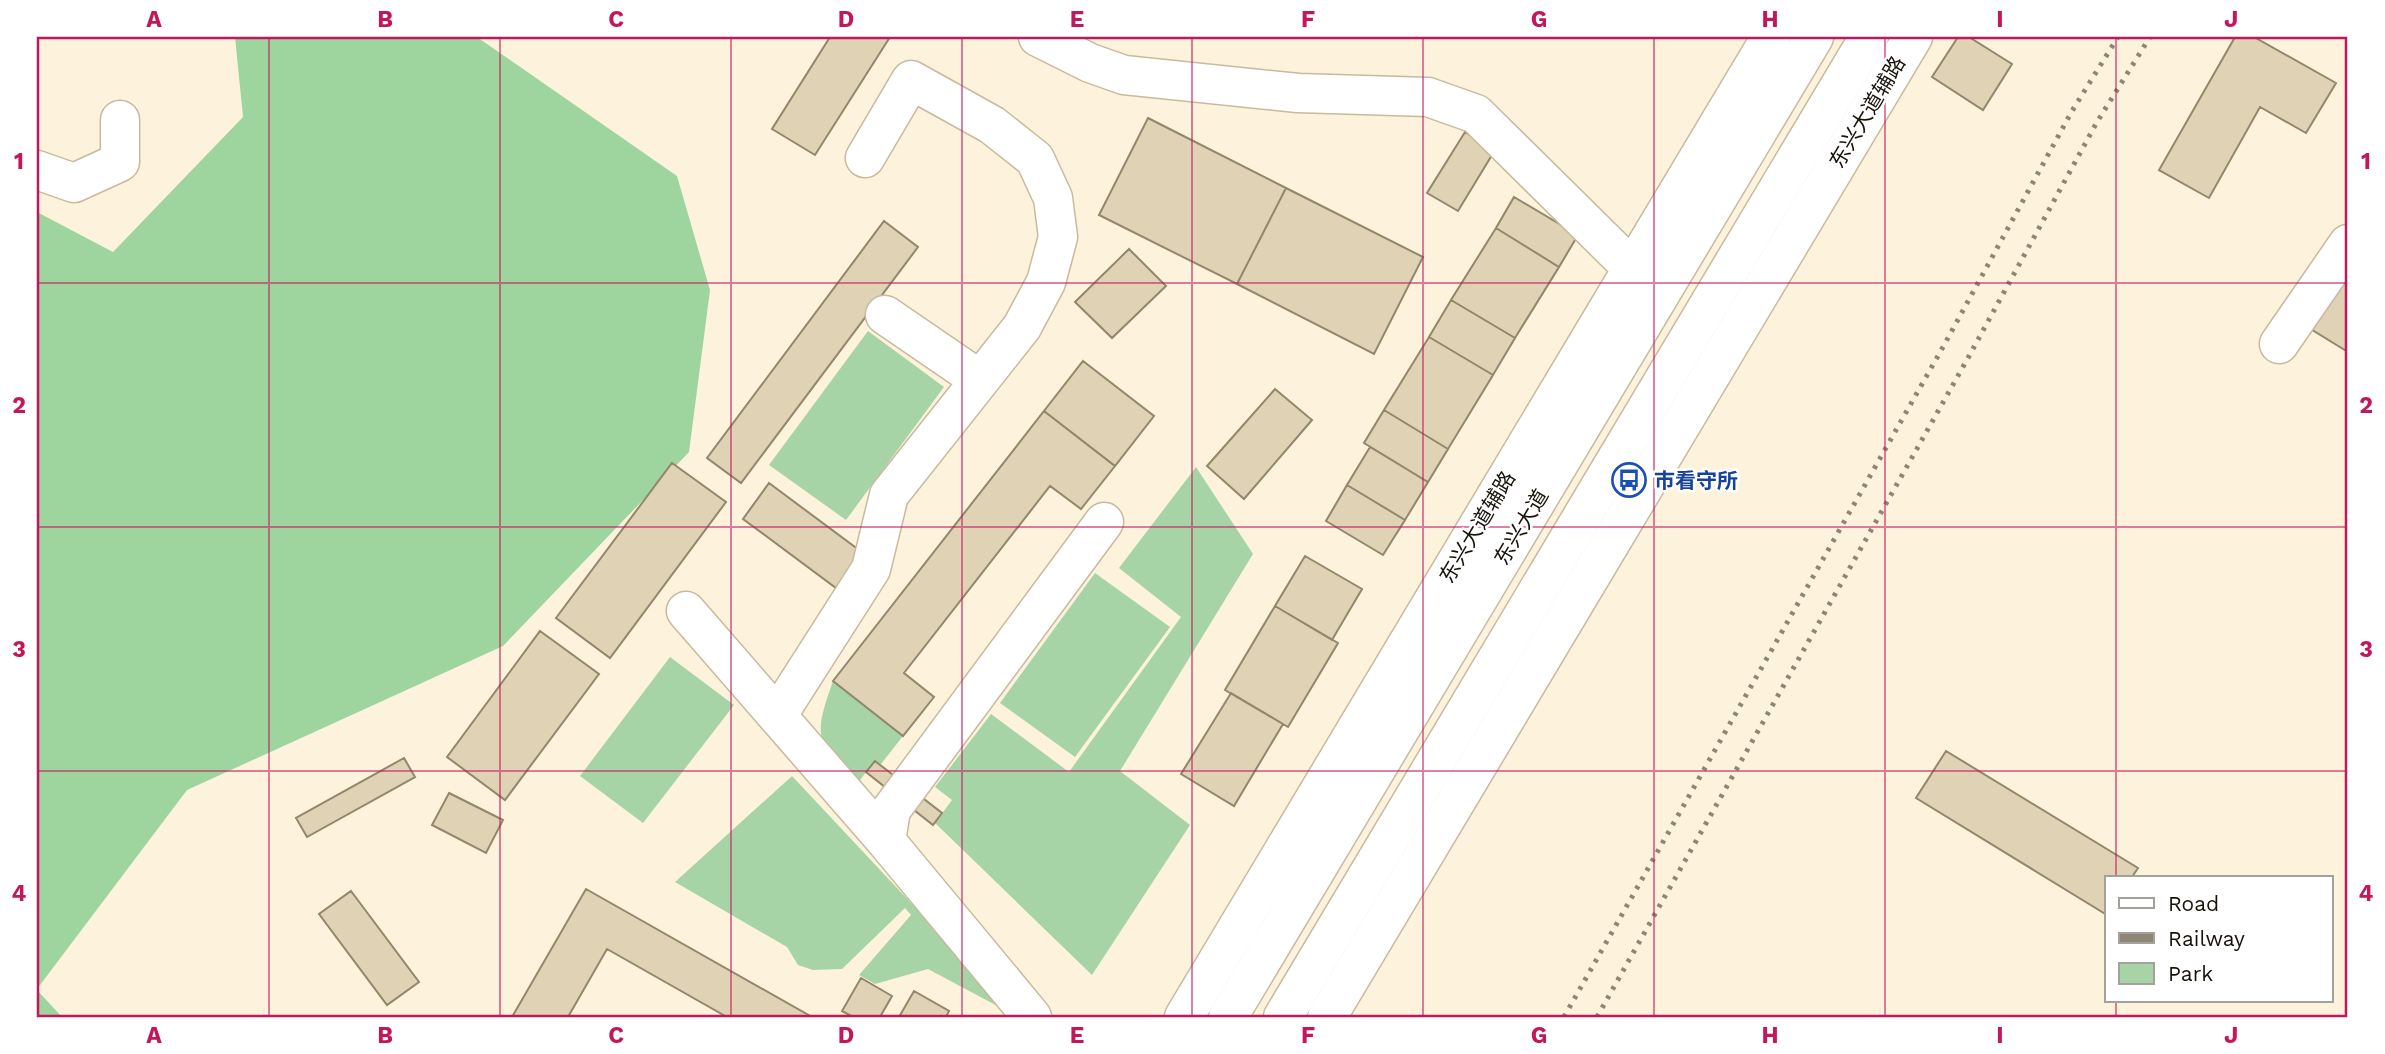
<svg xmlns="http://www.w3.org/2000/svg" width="2385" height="1054" font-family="'Work Sans','Noto Sans SC',sans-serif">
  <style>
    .green { fill: #a7d4a7 }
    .forest { fill: #9ed59e }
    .building { fill: #dfd2b5; stroke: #92866b; stroke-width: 2 }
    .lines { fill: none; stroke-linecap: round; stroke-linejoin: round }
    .minor-casing { stroke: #c7ba9e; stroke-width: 41 }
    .major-casing { stroke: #c7ba9e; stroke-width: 41 }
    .minor { stroke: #fff; stroke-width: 38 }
    .major { stroke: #fff; stroke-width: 38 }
    .rail { stroke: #8e8675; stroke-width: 5; stroke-dasharray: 3.5 7; stroke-linecap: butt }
    .grid { fill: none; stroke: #c2185b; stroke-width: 2; stroke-opacity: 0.55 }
    .labels { text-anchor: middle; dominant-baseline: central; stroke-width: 5; stroke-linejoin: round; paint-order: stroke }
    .street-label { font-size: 21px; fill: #181309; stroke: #fff }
    .transit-label { font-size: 21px; font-weight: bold; fill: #164399; stroke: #fff; text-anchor: start }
    .neatline { fill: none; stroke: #c2185b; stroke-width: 2.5 }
    .grid-label { font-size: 23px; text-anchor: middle; font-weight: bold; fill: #c2185b }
  </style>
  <rect width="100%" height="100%" fill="#fdf2db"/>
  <path class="green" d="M868,331L944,387L846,520L769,465Z
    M1196,467L1253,554L1120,771L1190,825L1092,975L935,823L952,800L935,787L991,714L1069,772L1181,617L1119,568Z
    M1095,573L1170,627L1075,757L1000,703Z
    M670,657L734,705L643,823L580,776Z
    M833,681L903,736L881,764L875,761L855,786C817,737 812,741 833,681Z
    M792,776L1018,1017L928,969L875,984L859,975L911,915L905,908L842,969L813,970L798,965L787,947L675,882Z"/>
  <path class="forest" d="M235,37H477L677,176L710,290L689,452L503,646L187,790L37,989V212L113,252L243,117Z
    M37,990L62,1017H37Z"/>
  <path class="building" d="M830,37H890L815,155L772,129Z
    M1958,37H1969L2012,64L1983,110L1932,77Z
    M2235,37H2254L2336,83L2306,133L2260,107L2209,198L2159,170Z
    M1148,118L1286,188L1237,284L1099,215Z
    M1465,132L1495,150L1458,211L1427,193Z
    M1286,188L1423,257L1374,354L1237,284Z
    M1514,197L1578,235L1559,267L1496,228Z
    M884,221L918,247L741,483L707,458Z
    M1496,228L1559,267L1515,338L1451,300Z
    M1129,249L1166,286L1112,338L1075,302Z
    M2348,276V352L2309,328Z
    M1451,300L1515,338L1493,375L1429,337Z
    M1429,337L1493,375L1448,449L1384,410Z
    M1083,361L1154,416L1115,466L1044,411Z
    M1275,389L1312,420L1244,499L1207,466Z
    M1384,410L1448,449L1428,482L1364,443Z
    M1044,411L1115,466L1081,509L1050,486L904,673L934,697L903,736L833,681Z
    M1370,447L1428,482L1405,520L1347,485Z
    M672,463L726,502L610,658L556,618Z
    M769,483L863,553L836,588L743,519Z
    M1347,485L1405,520L1383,555L1326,521Z
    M1305,556L1362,589L1332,640L1275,606Z
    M1275,606L1338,643L1288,727L1225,690Z
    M540,631L599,674L505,800L447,757Z
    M1231,693L1283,724L1234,806L1181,774Z
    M1946,751L2138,868L2132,877H2107V915L1916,798Z
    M404,758L415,777L307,837L296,818Z
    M875,761L942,813L933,825L866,772Z
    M449,793L503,820L486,853L432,825Z
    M586,889L812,1017H727L607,949L568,1017H512Z
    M351,891L419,982L387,1005L319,914Z
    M861,978L892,996L880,1017H853L842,1011Z
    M914,991L949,1011L946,1017H899Z"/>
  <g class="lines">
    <g class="minor-casing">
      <path id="minor" d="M1038,37L1090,63L1124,75L1298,93L1428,97L1476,114L1632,268
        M37,170L74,183L120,162V120
        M885,315L980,380
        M2279,344L2348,244
        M686,611L886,841L1032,1017
        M777,716L871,569L889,495L1022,327L1046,282L1058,237L1053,198L1035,159L992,125L911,80L865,158
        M886,841L891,810L1104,522
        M1184,1017L1771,37
        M1327,1017L1913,37"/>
    </g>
    <g class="major-casing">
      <path id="major" d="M1228,1017L1814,37
        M1283,1017L1869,37"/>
    </g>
    <use href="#minor" class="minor"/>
    <use href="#major" class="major"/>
    <path class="rail" d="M1564,1017L1943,347L2072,111L2118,37
      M1597,1017L1968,358L2097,122L2150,37"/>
  </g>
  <path class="grid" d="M269,37V1017M500,37V1017M731,37V1017M962,37V1017M1192,37V1017M1423,37V1017M1654,37V1017M1885,37V1017M2116,37V877M37,283H2348M37,527H2348M37,771H2348M2116,1000V1017"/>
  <defs>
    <g id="bus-ring" transform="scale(1.75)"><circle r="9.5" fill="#fff" stroke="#1a4fb4" stroke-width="1.5"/><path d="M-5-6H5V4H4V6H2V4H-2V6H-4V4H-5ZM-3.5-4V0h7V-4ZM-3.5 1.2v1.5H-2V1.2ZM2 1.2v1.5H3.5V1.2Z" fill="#1a4fb4"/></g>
  </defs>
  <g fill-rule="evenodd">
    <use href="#bus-ring" x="1629" y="480"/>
  </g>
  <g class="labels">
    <g class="street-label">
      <text transform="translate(1867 112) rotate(-59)">东兴大道辅路</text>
      <text transform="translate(1477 527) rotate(-59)">东兴大道辅路</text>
      <text transform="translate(1521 527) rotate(-59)">东兴大道</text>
    </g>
    <g class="transit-label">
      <text x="1654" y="480">巿看守所</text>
    </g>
  </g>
  <rect width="2385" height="1054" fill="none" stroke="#ffffff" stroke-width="77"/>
  <rect x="2105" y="876" width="228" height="126" fill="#ffffff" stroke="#a3a19d" stroke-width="2"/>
  <rect x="2119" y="898" width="35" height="10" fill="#ffffff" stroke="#a3a19d" stroke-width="2"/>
  <text x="2168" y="911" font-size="21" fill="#181309">Road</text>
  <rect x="2119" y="933" width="35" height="10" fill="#8e8675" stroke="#a3a19d" stroke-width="2"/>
  <text x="2168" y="946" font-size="21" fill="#181309">Railway</text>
  <rect x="2119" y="963" width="35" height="21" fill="#a7d4a7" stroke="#a3a19d" stroke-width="2"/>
  <text x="2168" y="981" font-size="21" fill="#181309">Park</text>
  <rect x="38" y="38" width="2308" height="978" class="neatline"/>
  <g class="grid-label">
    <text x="154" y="27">A</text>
    <text x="385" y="27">B</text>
    <text x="616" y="27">C</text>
    <text x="846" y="27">D</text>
    <text x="1077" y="27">E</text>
    <text x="1308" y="27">F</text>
    <text x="1539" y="27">G</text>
    <text x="1770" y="27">H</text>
    <text x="2000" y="27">I</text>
    <text x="2231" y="27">J</text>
    <text x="19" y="169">1</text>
    <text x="2366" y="169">1</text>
    <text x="19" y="413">2</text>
    <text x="2366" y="413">2</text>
    <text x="19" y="657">3</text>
    <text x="2366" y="657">3</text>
    <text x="19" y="901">4</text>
    <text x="2366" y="901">4</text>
    <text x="154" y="1043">A</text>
    <text x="385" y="1043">B</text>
    <text x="616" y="1043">C</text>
    <text x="846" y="1043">D</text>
    <text x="1077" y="1043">E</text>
    <text x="1308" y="1043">F</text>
    <text x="1539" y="1043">G</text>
    <text x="1770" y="1043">H</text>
    <text x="2000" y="1043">I</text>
    <text x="2231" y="1043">J</text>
  </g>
</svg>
